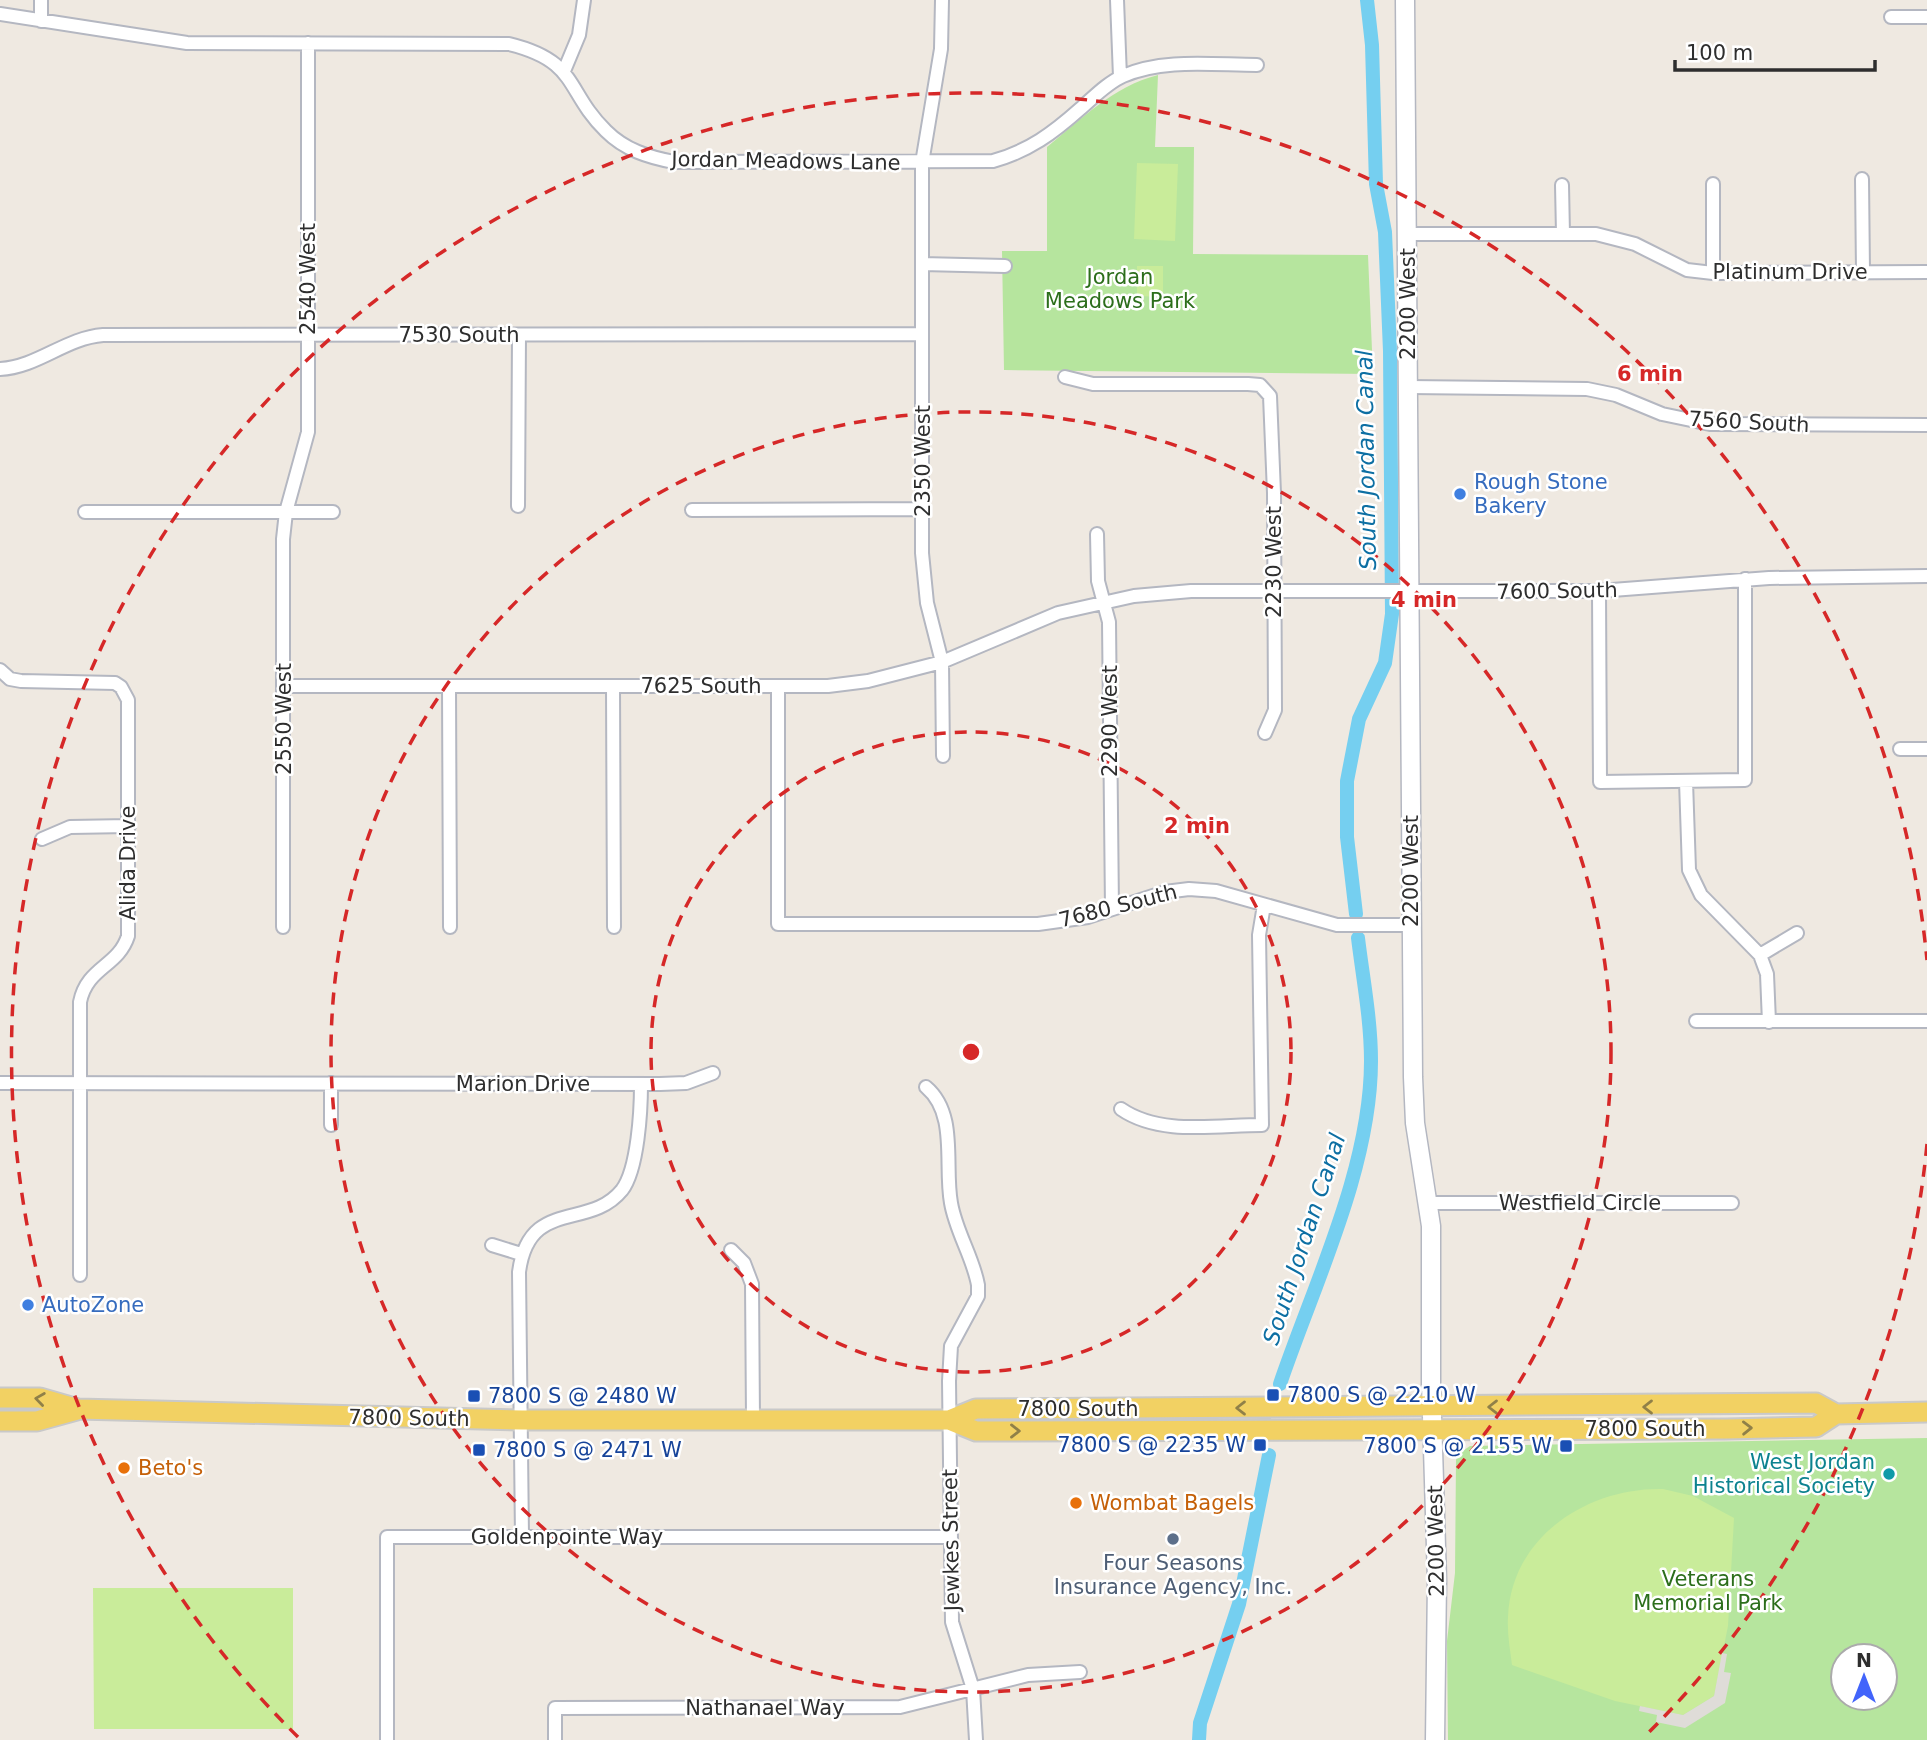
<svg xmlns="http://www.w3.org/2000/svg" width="1927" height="1740" font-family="'DejaVu Sans',sans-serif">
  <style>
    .green { fill: #b6e59e; fill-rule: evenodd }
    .pitch { fill: #c9ec9a }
    .plaza { fill: #dfdcd8 }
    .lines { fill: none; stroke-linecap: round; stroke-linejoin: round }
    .canal { stroke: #75cff0; stroke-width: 14 }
    .street-casing { stroke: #b4b7c1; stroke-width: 16 }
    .secondary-casing { stroke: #b4b7c1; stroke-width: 21 }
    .primary-casing { stroke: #c9c9c9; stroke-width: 23 }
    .street { stroke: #fff; stroke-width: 12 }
    .secondary { stroke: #fff; stroke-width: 18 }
    .primary { stroke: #f2d163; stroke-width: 19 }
    .oneway { stroke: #908048 }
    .ring { fill: none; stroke: #d62828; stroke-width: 3.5; stroke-dasharray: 12 9 }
    .shop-dot { fill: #3f7fe0; stroke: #fff; stroke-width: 2.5 }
    .transit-dot { fill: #1a4fb4; stroke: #fff; stroke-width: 2.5 }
    .food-dot { fill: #e8710a; stroke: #fff; stroke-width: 2.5 }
    .culture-dot { fill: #0f9aa8; stroke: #fff; stroke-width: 2.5 }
    .service-dot { fill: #5c6f8a; stroke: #fff; stroke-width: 2.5 }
    .labels { text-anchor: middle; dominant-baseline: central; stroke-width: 5; stroke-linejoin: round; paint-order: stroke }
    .street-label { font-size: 21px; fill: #2e2e2e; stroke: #fff }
    .park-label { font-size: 21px; fill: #2c6e1b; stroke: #fff }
    .shop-label { font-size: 21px; fill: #366cbe; stroke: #fff; text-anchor: start }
    .transit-label { font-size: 21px; fill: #164399; stroke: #fff; text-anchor: start }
    .culture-label { font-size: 21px; fill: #0d838f; stroke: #fff; text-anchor: end }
    .food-label { font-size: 21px; fill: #c56008; stroke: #fff; text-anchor: start }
    .service-label { font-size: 21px; fill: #4e5e75; stroke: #fff }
    .water-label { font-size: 23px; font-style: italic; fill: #0d6fa3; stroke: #fff }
    .centre { fill: #d62828; stroke: #fff; stroke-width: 3.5 }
    .ring-label { font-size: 21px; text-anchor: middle; font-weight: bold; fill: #d62828; stroke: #fff; stroke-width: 5; stroke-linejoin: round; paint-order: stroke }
  </style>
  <rect width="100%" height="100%" fill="#efe9e1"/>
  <path class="green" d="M1158,75L1155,147H1194L1193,254L1368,255L1373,374L1004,370L1002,251H1047V147C1083,118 1112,87 1158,75Z
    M1927,1438V1740H1448L1447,1641L1455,1573L1456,1460L1458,1454L1470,1446ZM1843,1656H1885V1698H1843Z"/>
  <path class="pitch" d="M1137,163L1178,164L1175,241L1134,239Z
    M1137,266H1163V297L1137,296Z
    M1663,1489L1693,1496L1734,1518L1728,1626L1714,1696L1683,1715L1615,1701L1512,1665C1510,1649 1507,1633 1508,1617C1511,1536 1589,1487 1663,1489Z
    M93,1588H293V1729H94Z"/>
  <path class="plaza" d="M1722,1653L1727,1654L1724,1672L1731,1673L1725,1703L1685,1728L1656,1722L1657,1715L1639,1711L1640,1706L1683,1715L1714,1696Z"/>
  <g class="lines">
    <path class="canal" d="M1356,914L1347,837V781L1359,719L1385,663L1392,614L1390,351L1385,232L1376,184L1372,45L1367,0
      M1280,1384C1314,1284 1371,1168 1371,1061C1371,1020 1363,979 1358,938
      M1199,1740L1200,1723L1239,1604L1269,1455"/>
    <g class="street-casing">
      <path id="street" d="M41,0V21
        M942,0L941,49L922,163V553L927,603L942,662L943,756
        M1117,0L1120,77
        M0,14L187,43L509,44C579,61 565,91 606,131C625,150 648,157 674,162L993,161C1029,151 1053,133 1080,109C1094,97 1107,83 1123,76C1163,58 1214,65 1257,65
        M1891,17H1927
        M564,71L579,35L584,0
        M1862,179L1863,272
        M1713,184V273
        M1562,185L1563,234
        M1408,234H1596L1635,244L1687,270L1713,273L1927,272
        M922,264L1005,266
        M0,369C38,367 65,338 103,335L922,334
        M1065,377L1093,384H1248L1260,385L1270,396L1274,493L1275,710L1265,733
        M1408,387L1587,389L1616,395L1662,414L1710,424L1927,425
        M518,506L519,335
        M692,510L923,509
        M85,512H333
        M1097,534L1098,581L1109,622L1112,909
        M1599,591L1600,782L1745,780V579
        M0,670L10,679L21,681L115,683L121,687L128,700V936C118,967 87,967 80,1002V1275
        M284,686H828L868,681L942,662L1058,613L1134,596L1191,591H1599L1769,578L1927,576
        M449,686L450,927
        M613,686L614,927
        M778,686V924H1038L1088,917L1165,892L1189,889L1216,891L1337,925H1411
        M1900,749H1927
        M1686,781L1689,870L1701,895L1760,955L1767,974L1769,1022
        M42,839L70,827L129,826
        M283,927V539L286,512L308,432V43
        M1760,955L1797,933
        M1696,1021H1927
        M0,1083L660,1084L686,1083L713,1073
        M926,1087C958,1114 944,1165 951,1203C956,1232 973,1257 978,1285V1296L951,1346L949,1381L952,1622L973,1689L976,1740
        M1121,1109C1160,1136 1217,1125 1262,1125L1259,935L1264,905
        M331,1125V1083
        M1428,1203H1732
        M492,1245L521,1254
        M731,1250L744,1263L752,1284L753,1420
        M522,1537L519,1272C529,1197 589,1231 622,1190C638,1169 641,1110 641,1084
        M387,1740V1537H951
        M555,1740V1708L900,1707L1028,1675L1080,1672"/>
    </g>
    <g class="secondary-casing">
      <path id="secondary" d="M1405,0L1413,1077L1415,1123L1431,1226V1383L1437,1580L1435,1740"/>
    </g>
    <g class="primary-casing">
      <path id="primary" d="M0,1398H40L78,1409L522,1420H949L976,1431L1726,1429L1816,1427L1836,1414
        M949,1420L976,1409L1816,1403L1836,1414L1927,1412
        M0,1421H37L77,1410"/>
    </g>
    <use href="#street" class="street"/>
    <use href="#secondary" class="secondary"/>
    <use href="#primary" class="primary"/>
  </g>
  <defs><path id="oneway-chevron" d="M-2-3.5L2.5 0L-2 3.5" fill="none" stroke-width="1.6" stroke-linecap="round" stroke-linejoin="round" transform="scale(1.75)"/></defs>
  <g class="oneway">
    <use href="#oneway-chevron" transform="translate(40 1399) rotate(-172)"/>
    <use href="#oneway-chevron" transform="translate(1493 1407) rotate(180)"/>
    <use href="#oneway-chevron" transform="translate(1648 1407) rotate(180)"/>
    <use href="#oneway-chevron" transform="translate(1241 1408) rotate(180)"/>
    <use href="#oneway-chevron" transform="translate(1747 1428) rotate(-1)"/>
    <use href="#oneway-chevron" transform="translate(1015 1431)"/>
  </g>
  <g class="ring">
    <circle cx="971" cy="1052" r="320"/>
    <circle cx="971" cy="1052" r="640"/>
    <path d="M1927 1144A960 960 0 0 1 1644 1737M298 1737A960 960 0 1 1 1927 960"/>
  </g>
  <g class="shop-dot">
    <circle cx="1460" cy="494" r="7"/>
    <circle cx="28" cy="1305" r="7"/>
  </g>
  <g class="transit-dot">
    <rect x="1266" y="1388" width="14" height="14" rx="3.5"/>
    <rect x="467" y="1389" width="14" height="14" rx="3.5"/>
    <rect x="1253" y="1438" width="14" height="14" rx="3.5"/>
    <rect x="1559" y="1439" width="14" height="14" rx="3.5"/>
    <rect x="472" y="1443" width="14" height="14" rx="3.5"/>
  </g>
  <g class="food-dot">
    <circle cx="124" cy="1468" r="7"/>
    <circle cx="1076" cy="1503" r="7"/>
  </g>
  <circle class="culture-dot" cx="1889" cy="1474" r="7"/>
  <circle class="service-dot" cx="1173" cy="1539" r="7"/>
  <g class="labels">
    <g class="street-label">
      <text transform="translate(786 161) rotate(1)">Jordan Meadows Lane</text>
      <text x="1790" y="272">Platinum Drive</text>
      <text transform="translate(308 279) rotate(-90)">2540 West</text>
      <text transform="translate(1408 304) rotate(-90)">2200 West</text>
      <text x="459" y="335">7530 South</text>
      <text transform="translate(1749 422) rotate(3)">7560 South</text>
      <text transform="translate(923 461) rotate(-90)">2350 West</text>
      <text transform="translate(1274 562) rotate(-90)">2230 West</text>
      <text transform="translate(1557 591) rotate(-1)">7600 South</text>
      <text x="701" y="686">7625 South</text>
      <text transform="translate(284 719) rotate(-90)">2550 West</text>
      <text transform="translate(1110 721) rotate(-90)">2290 West</text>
      <text transform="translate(128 863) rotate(-90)">Alida Drive</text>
      <text transform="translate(1411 871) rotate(-90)">2200 West</text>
      <text transform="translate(1118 906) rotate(-14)">7680 South</text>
      <text x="523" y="1084">Marion Drive</text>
      <text x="1580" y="1203">Westfield Circle</text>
      <text x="1078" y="1409">7800 South</text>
      <text transform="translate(409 1418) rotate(1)">7800 South</text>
      <text x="1645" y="1429">7800 South</text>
      <text x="567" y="1537">Goldenpointe Way</text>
      <text transform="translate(951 1540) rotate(-91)">Jewkes Street</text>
      <text transform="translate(1436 1541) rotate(-91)">2200 West</text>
      <text x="765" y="1708">Nathanael Way</text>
    </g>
    <g class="park-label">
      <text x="1120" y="277">Jordan<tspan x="1120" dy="24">Meadows Park</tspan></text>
      <text x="1708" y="1579">Veterans<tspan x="1708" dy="24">Memorial Park</tspan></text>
    </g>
    <g class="shop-label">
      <text x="1474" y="482">Rough Stone<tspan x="1474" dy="24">Bakery</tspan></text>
      <text x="42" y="1305">AutoZone</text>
    </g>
    <g class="transit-label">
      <text x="1287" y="1395">7800 S @ 2210 W</text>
      <text x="488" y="1396">7800 S @ 2480 W</text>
      <text x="1246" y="1445" text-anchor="end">7800 S @ 2235 W</text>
      <text x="1552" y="1446" text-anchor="end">7800 S @ 2155 W</text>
      <text x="493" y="1450">7800 S @ 2471 W</text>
    </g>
    <g class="culture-label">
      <text x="1875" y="1462">West Jordan<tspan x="1875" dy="24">Historical Society</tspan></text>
    </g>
    <g class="food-label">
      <text x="138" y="1468">Beto's</text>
      <text x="1090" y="1503">Wombat Bagels</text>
    </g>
    <g class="service-label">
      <text x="1173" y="1563">Four Seasons<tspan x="1173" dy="24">Insurance Agency, Inc.</tspan></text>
    </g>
    <g class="water-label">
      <text transform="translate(1366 460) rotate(-91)">South Jordan Canal</text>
      <text transform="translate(1304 1239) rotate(-72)">South Jordan Canal</text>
    </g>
  </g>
  <circle cx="971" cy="1052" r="10" class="centre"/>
  <g class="ring-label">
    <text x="1650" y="381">6 min</text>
    <text x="1424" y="607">4 min</text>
    <text x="1197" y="833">2 min</text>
  </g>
  <g transform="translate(1864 1677)"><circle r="33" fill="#ffffff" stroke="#ababab" stroke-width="2"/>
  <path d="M0-5L12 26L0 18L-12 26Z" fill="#4264fb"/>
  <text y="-10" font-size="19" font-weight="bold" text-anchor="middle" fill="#2e2e2e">N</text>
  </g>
  <path d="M1675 60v10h200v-10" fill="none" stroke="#2e2e2e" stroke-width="3.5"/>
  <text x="1686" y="60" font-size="21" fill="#2e2e2e" stroke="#ffffff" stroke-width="5" paint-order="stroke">100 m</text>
</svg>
